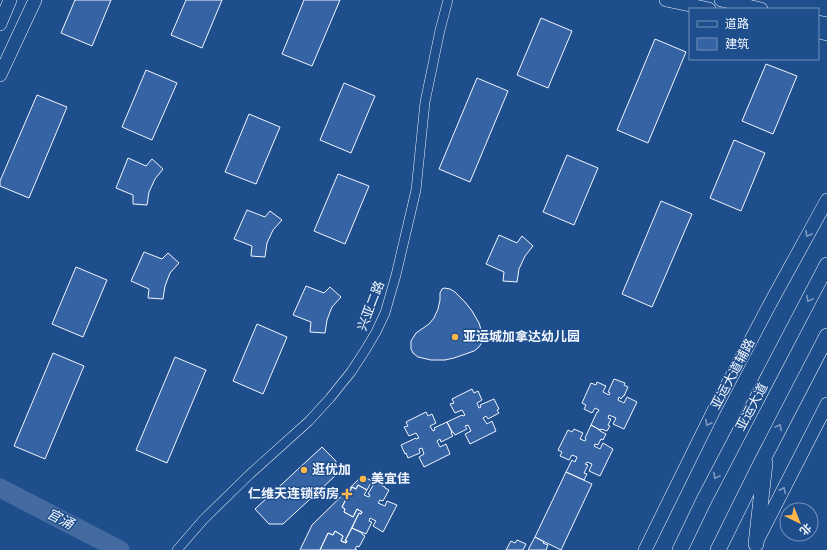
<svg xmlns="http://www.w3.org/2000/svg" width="827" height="550" font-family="'Sofia Sans Condensed','Noto Sans SC',sans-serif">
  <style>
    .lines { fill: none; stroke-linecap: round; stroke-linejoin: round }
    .river { stroke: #446ba0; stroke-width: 19 }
    .building { fill: #3563a3; stroke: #f2f6ff }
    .street-casing { stroke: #f2f6ff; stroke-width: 10 }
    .secondary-casing { stroke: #f2f6ff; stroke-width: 14 }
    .primary-casing { stroke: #f2f6ff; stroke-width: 16 }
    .street { stroke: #1f4e8c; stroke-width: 9 }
    .secondary { stroke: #1f4e8c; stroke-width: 13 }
    .primary { stroke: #1f4e8c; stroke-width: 15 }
    .oneway { stroke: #7e9ac0 }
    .poi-dot { fill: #ffb74d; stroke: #1f4e8c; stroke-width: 1.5 }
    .labels { text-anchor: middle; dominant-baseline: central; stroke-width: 3; stroke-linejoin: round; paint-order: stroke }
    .street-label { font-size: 13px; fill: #f2f6ff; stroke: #1f4e8c }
    .poi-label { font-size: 13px; font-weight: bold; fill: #f2f6ff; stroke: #1f4e8c; text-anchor: start }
    .water-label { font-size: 14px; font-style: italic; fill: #f2f6ff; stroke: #1f4e8c }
  </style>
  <rect width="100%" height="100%" fill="#1f4e8c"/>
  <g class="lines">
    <path class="river" d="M0,488L120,550"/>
  </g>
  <path class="building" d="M75,0H111L92,46L61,33Z
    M186,0H222L202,48L171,35Z
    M304,0H340L312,66L282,54Z
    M541,18L572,31L548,88L517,75Z
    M655,39L686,52L648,143L617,130Z
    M766,64L797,76L773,134L742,121Z
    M146,70L177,83L152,140L122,127Z
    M477,78L508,91L470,182L439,169Z
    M344,83L375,96L351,153L320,140Z
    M37,95L67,107L29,198L0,186V181Z
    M249,114L280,127L256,184L225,172Z
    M734,140L765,153L741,211L710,198Z
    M567,155L598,168L574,225L543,212Z
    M128,158L146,166L152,159L163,169L155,179L149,192L147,205L133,204V195L116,188Z
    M338,174L369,186L345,244L314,231Z
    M661,201L692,214L652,307L622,294Z
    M247,210L265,217L270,211L282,220L273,230L267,243L265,257L251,256L252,246L234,239Z
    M499,235L517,243L522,236L533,246L525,256L519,269L517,282L503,281L504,272L486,264Z
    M144,252L162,259L168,253L179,263L170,273L165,286L163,299L148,298L149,289L131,281Z
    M76,267L107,280L83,337L52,324Z
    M306,286L324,293L330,287L341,297L332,307L327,320L325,333L310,332L311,322L293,315Z
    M444,288L450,289L455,292L465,302L472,311L479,323L482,333V339L481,344L478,348L474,351L454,358L445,360H431L418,357L413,353L411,349V341L416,333L429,324L434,318L438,309L440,300V293L442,289Z
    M257,324L287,337L263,394L233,381Z
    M53,353L84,366L45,459L14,446Z
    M175,357L206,370L167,463L136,450Z
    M614,379L625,383L624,385L628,387L624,396H623L621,399L619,397L618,400L624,403L627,397L637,402L624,429L613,424L616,418L609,415L608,418L611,419L608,425L610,426L607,431L601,429L600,430L591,425L597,412H598L599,410L595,408L592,413L584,409L586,405L582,403L591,383L596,385L597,382L606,386L603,392L609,395L610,393L608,392Z
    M472,389L474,393L478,391L482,400L477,403L479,408L481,407L480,405L494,399L499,409L497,410L499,413L488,419L486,416L483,418L487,424L492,421L496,431L470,444L465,434L471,431L468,425L465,426L467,429L455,435L453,432H452L447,422L462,415L463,416L465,415L462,410L455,413L450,404L454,403L452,399Z
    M426,412L428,416L432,414L436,423L430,426L433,431L435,430L434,428L447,422L452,432L451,433L453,436L441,442L440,439L437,441L440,447L446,444L450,454L424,467L419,457L424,454L422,448L419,449L420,453L408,458L406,453L405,454L401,445L416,438V439L419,438L416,433L409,436L404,427L408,426L406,422Z
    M591,425L600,430V431L606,434L603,440L601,439L598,445L595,444L594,446L600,449L603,443L613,449L600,476L589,471L592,464L587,462L585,464L588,465L584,473L587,474L584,480L566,472L572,460L575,462L577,457L572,455L569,460L560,456L562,452L558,450L568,430L572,432L574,429L583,433L580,439L585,441L586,439L585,438Z
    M322,447L336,461L335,476L283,524H269L255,509Z
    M566,472L592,484L561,550L535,537Z
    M362,476L372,481L367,490L358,485L356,489L352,487L342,507L345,509L344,512L353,517L357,509L362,512L361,514L359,513L345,541H347L346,543L341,541L343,536L335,531L333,535L328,533L320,550H300L312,525Z
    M375,482L385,487V488L389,490L383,501L380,500L378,503L385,506L387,501L397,505L383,532L373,526L376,521L370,518L369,521L372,522L366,534L352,528L359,513L361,514L362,512L357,509L353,517L344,512L345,509L342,507L352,487L356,489L358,485L367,490L364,495L369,497L370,495L368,494Z
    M352,528L362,533V534L365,536L359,547L357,546L355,549L357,550H320L328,533L333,535L335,531L343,536L341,541L346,543L347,541H345Z
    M535,537L544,542L543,543L548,545L546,550H528Z
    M517,540L526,544L523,550H506L511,541L515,543Z"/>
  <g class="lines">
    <g class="street-casing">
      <path id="street" d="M177,550L203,520L250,474L309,421L330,398L351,372L366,349L376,332L385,313L396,275L416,190L425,102L440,30L448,0"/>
    </g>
    <g class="secondary-casing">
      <path id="secondary" d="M666,0L709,9
        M721,0L761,9
        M818,22L827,24
        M0,24L10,0
        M818,32L827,34
        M0,75L35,0
        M758,539L827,404
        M645,550L714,410L771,302L827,200"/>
    </g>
    <g class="primary-casing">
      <path id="primary" d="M756,544L765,463
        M680,550L704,500L827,265
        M718,550L757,471L827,336"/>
    </g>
    <use href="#street" class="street"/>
    <use href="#secondary" class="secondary"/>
    <use href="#primary" class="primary"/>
  </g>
  <defs><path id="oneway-chevron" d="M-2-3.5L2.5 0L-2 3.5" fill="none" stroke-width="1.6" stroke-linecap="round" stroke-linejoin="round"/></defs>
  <g class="oneway">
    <use href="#oneway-chevron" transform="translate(808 234) rotate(119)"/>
    <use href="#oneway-chevron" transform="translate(809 299) rotate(118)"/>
    <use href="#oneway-chevron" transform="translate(708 423) rotate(117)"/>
    <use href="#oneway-chevron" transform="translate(779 427) rotate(-62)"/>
    <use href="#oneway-chevron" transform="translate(716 476) rotate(118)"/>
    <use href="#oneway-chevron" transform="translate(783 490) rotate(-63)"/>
  </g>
  <g class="poi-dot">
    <circle cx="455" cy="337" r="4"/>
    <circle cx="304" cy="470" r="4"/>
    <circle cx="363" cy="479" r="4"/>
    <path d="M345 488h4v4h4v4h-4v4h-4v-4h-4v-4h4z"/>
  </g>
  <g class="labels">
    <g class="street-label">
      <text transform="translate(371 306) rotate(-69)">兴亚二路</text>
      <text transform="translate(733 374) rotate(-62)">亚运大道辅路</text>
      <text transform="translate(752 407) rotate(-62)">亚运大道</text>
    </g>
    <g class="poi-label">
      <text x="463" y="337">亚运城加拿达幼儿园</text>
      <text x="312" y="470">逛优加</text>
      <text x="371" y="479">美宜佳</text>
      <text x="339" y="494" text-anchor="end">仁维天连锁药房</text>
    </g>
    <g class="water-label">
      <text transform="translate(60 519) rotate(27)">官涌</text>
    </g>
  </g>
  <rect x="689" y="8" width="130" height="52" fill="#1f4e8c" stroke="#7391ba"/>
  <rect x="697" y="21" width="20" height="6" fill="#1f4e8c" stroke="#7391ba"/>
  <text x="725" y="28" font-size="12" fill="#f2f6ff">道路</text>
  <rect x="697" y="38" width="20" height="12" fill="#3563a3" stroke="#7391ba"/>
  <text x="725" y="48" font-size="12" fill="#f2f6ff">建筑</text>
  <g transform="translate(799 522) rotate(137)"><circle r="19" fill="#1f4e8c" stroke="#7391ba"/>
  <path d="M0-3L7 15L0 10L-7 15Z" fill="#ffb74d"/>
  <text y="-6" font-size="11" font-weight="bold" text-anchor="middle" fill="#f2f6ff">北</text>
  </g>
</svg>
